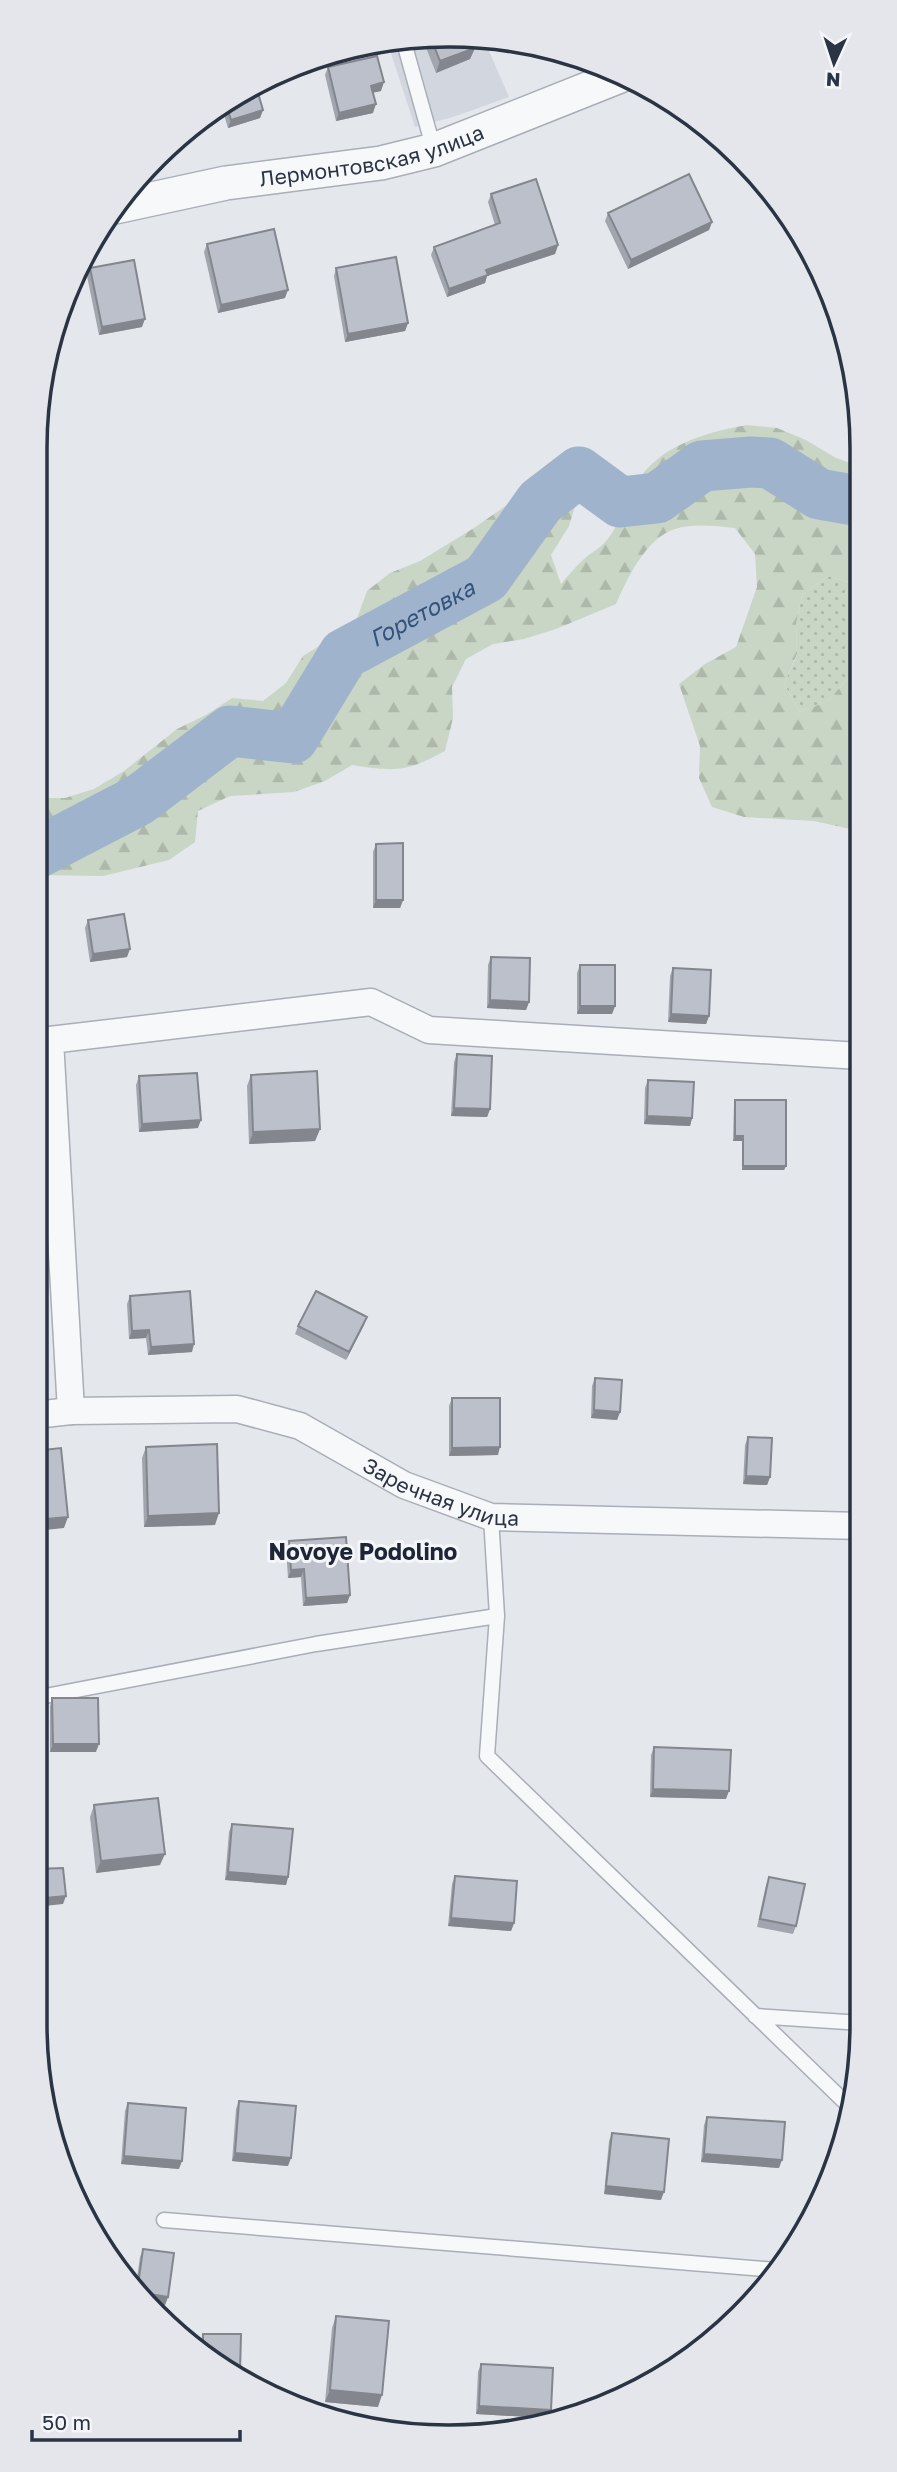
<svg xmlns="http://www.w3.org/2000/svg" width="897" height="2472" font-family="'Golos Text',sans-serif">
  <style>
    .built { fill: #d2d6de }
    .grass { fill: url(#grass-dots) }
    .forest { fill: url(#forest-firs) }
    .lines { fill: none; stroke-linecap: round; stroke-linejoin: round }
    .river { stroke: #9fb4cc; stroke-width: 51 }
    .service-casing { stroke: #a9aeb7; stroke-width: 17 }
    .minor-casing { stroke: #a9aeb7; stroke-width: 29 }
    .tertiary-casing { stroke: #a9aeb7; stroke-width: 36 }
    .service { stroke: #f7f8fa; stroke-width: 14 }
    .minor { stroke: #f7f8fa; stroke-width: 26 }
    .tertiary { stroke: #f7f8fa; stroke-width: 33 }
    .wall { fill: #a1a5ae }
    .shaded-wall { fill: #83868d }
    .building { fill: #bbc0ca; stroke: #83868d; stroke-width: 2 }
    .labels { text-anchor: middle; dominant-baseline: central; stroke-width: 6; stroke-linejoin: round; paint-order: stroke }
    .street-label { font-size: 21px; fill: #2b3445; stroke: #f4f6f9 }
    .water-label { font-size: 23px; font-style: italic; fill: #34527a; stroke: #f4f6f9 }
    .neighbourhood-label { font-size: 23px; font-weight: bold; fill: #1d2536; stroke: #f4f6f9 }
    .rim { fill: none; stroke: #2b3445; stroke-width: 3.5 }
  </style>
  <defs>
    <pattern id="grass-dots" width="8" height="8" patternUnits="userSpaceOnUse" patternTransform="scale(1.75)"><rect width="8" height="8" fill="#c9d6c5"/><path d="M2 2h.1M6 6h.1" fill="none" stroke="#adb8ab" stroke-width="1.8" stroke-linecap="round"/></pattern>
    <pattern id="forest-firs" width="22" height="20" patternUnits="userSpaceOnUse" patternTransform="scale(1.75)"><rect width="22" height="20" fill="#c9d6c5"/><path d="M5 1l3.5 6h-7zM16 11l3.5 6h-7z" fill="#adb8ab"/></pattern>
  </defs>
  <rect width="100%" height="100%" fill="#e4e7ec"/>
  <path class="built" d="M394,39L486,44L509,97L453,117L415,127L387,41Z"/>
  <path class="grass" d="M828,576L859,585V676L849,677L828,701L800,712L784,684L797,655L796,624L802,595Z"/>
  <path class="forest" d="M747,425L777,428L806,440L836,458L859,466V585L828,576L802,595L796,624L797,654L784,684L800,712L828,701L849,677L859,676V831L814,821L744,817L712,807L699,778L700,746L679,684L705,664L736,647L757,587L755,554L735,528C716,526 694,523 675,529C646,538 627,579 616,604L556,629L524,639L493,644L466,659L452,687L453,718L445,751C407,772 395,772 352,765L325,781L294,792L230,796L198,811L195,842L169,860L103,876L35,875V798H65L94,789L124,771L177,729L206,715L232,698L263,701L286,683L303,656L355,624L367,591L390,573L420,561L474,528L524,493L551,481L578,496L569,526L551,555L561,584C568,576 575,567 583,560C590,553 601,548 607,540C621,523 625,501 636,483C660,445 706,432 747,425Z"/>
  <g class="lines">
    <path class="river" id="s1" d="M35,854L139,800L230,731L293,738L344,654L486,578L540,502L579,472L620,502L657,498L702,466L751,462L770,463L819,494L859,501"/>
    <g class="service-casing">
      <path id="service" d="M403,39L434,150
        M491,1517L497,1616L487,1756L851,2108
        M35,1698L316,1644L497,1616
        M755,2016L862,2023
        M164,2220L776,2270"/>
    </g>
    <g class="minor-casing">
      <g id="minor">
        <path d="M71,1411L50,1040L371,1002L429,1030L860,1056"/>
        <path id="s2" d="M35,1415L71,1411L237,1409L300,1426L404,1485L491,1517L861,1526"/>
      </g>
    </g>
    <g class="tertiary-casing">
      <g id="tertiary">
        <path id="s3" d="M115,207L226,183L381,163L434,150L620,76"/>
      </g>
    </g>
    <use href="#service" class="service"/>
    <use href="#minor" class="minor"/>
    <use href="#tertiary" class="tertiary"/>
  </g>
  <path class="wall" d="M423,40L473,44L475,48L470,59L436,73Z
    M328,67L381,91L373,92V113L336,121L325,75Z
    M241,91L263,110L260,118L228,128L222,108Z
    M491,194L558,245L555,254L487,276L485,283L447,297L431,255L434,247L495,225L488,202Z
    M608,213L712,222L709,230L628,269L605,221Z
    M207,244L285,298L218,313L204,252Z
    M90,268L142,327L99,335L87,276Z
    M336,268L408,323L405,331L345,342L334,276Z
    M376,844L403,900L400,908H373V852Z
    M88,920L127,957L90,962L85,928Z
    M491,957L529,1002L526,1010L487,1008L488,965Z
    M580,965L615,1006L612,1014H577V973Z
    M673,968L709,1016L706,1024L668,1022L670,976Z
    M457,1054L490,1109L487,1117L451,1116L454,1062Z
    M251,1075L320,1129L315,1141L249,1144L247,1086Z
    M139,1076L198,1128L139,1132L136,1085Z
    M648,1080L692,1118L690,1126L644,1124L645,1088Z
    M735,1100L786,1166L784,1170H742V1141H733L734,1104Z
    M130,1296L192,1352L148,1355L146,1338L129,1339L127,1304Z
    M364,1325L346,1360L295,1334L298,1326Z
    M595,1378L620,1412L617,1420L591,1418L592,1386Z
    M452,1398L498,1455L449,1456V1406Z
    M748,1437L770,1477L767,1485L743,1484L745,1445Z
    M146,1447L215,1525L144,1527L142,1458Z
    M289,1541L350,1595L347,1603L303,1606L301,1577L288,1578L286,1549Z
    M52,1698L96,1752H50V1706Z
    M654,1747L726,1799L650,1797L651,1755Z
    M94,1805L160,1865L96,1873L90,1817Z
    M232,1824L288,1877L286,1885L225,1880L229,1832Z
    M455,1876L514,1923L511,1931L448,1926L452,1884Z
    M769,1877L796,1926L793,1934L757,1927L766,1885Z
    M239,2101L288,2166L232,2161L236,2109Z
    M128,2103L179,2169L121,2164L125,2111Z
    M707,2117L779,2168L701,2162L704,2125Z
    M612,2133L661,2200L604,2194L609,2141Z
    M143,2249L168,2297L165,2305L145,2302L138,2296L135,2292L140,2257Z
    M336,2316L378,2407L325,2402L332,2328Z
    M203,2334L240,2372L239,2374L200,2344Z
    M481,2364L551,2410L548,2418L476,2414L478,2372Z"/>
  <path class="shaded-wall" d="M475,48L470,59L436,73L440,61Z
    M384,82L381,91L368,94L371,86Z
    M376,104L373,113L336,121L339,113Z
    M263,110L260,118L228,128L231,120Z
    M712,222L709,230L628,269L631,260Z
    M558,245L555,254L487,276L485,283L447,297L449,289L486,270Z
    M288,290L285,298L218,313L221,305Z
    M145,319L142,327L99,335L102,327Z
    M408,323L405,331L345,342L348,334Z
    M52,350L49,358L47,359L48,351Z
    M376,900H403L400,908H373Z
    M130,949L127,957L90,962L93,954Z
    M490,1000L529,1002L526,1010L487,1008Z
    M580,1006H615L612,1014H577Z
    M671,1014L709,1016L706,1024L668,1022Z
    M454,1108L490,1109L487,1117L451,1116Z
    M647,1116L692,1118L690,1126L644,1124Z
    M201,1120L198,1128L139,1132L142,1124Z
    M320,1129L315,1141L249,1144L253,1132Z
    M735,1136H743L742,1141H733Z
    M743,1166H786L784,1170H742Z
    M367,1317L364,1325L346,1360L349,1352Z
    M149,1330L146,1338L129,1339L132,1331Z
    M194,1344L192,1352L148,1355L151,1347Z
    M35,1355H43L40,1363H35Z
    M594,1410L620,1412L617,1420L591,1418Z
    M500,1447L498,1455L449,1456L452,1448Z
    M746,1476L770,1477L767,1485L743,1484Z
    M219,1513L215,1525L144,1527L148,1516Z
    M68,1517L64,1528L35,1531V1520Z
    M304,1569L301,1577L288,1578L291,1570Z
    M350,1595L347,1603L303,1606L306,1598Z
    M53,1744H99L96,1752H50Z
    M653,1789L729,1791L726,1799L650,1797Z
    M165,1854L160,1865L96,1873L101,1861Z
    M228,1872L288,1877L286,1885L225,1880Z
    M66,1896L63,1904L35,1907V1899Z
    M451,1918L514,1923L511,1931L448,1926Z
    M235,2153L291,2158L288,2166L232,2161Z
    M704,2154L782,2160L779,2168L701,2162Z
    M124,2156L182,2161L179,2169L121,2164Z
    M606,2186L664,2192L661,2200L604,2194Z
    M137,2292L168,2297L165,2305L145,2302L138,2296L136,2294Z
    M330,2390L382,2395L378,2407L325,2402Z
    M479,2406L551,2410L548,2418L476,2414Z"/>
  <path class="building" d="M432,41L473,44L475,48L440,61Z
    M377,56L384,82L371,86L376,104L339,113L328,67Z
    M256,86L263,110L231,120L226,104L241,91Z
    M689,174L712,222L631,260L608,213Z
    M536,179L558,245L486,270L488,275L449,289L434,247L500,223L491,194Z
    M274,229L288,290L221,305L207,244Z
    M396,257L408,323L348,334L336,268Z
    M134,260L145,319L102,327L90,268Z
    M50,340L52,350L48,351L49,342Z
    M403,843V900H376V844Z
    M124,914L130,949L93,954L88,920Z
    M491,957L530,958L529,1002L490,1000Z
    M580,965H615V1006H580Z
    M673,968L711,970L709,1016L671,1014Z
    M457,1054L492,1056L490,1109L454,1108Z
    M317,1071L320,1129L253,1132L251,1075Z
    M197,1073L201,1120L142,1124L139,1076Z
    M648,1080L694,1082L692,1118L647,1116Z
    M735,1100H786V1166H743V1136H735Z
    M190,1291L194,1344L151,1347L149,1330L132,1331L130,1296Z
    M316,1291L367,1317L349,1352L298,1326Z
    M35,1340L43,1355H35Z
    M595,1378L622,1380L620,1412L594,1410Z
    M452,1398H500V1447L452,1448Z
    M748,1437L772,1438L770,1477L746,1476Z
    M217,1444L219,1513L148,1516L146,1447Z
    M61,1448L68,1517L35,1520V1451Z
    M346,1537L350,1595L306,1598L304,1569L291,1570L289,1541Z
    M52,1698H98L99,1744H53Z
    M654,1747L731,1750L729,1791L653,1789Z
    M158,1798L165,1854L101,1861L94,1805Z
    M232,1824L293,1829L288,1877L228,1872Z
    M63,1868L66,1896L35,1899V1869Z
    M455,1876L517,1881L514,1923L451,1918Z
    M769,1877L805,1884L796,1926L760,1919Z
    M239,2101L296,2106L291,2158L235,2153Z
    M128,2103L186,2108L182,2161L124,2156Z
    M707,2117L785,2122L782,2160L704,2154Z
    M612,2133L669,2139L664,2192L606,2186Z
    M143,2249L174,2253L168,2297L137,2292Z
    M336,2316L389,2321L382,2395L330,2390Z
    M203,2334H241L240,2372H236L203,2347Z
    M481,2364L553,2368L551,2410L479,2406Z"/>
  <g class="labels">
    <g class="street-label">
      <text stroke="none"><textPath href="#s3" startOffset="262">Лермонтовская улица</textPath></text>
      <text stroke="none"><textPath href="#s2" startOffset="425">Заречная улица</textPath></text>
    </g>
    <g class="water-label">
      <text stroke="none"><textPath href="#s1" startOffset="481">Горетовка</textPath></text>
    </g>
    <g class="neighbourhood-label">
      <text x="363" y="1551">Novoye Podolino</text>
    </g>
  </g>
  <path d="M0 0H897V2472H0ZM448 47H449A401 401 0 0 1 850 448V2024A401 401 0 0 1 449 2425H448A401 401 0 0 1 47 2024V448A401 401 0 0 1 448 47Z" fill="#e4e6eb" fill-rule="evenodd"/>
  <path class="rim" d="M448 47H449A401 401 0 0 1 850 448V2024A401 401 0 0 1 449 2425H448A401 401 0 0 1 47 2024V448A401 401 0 0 1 448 47Z"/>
  <g transform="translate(834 63) rotate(183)" stroke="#f4f6f9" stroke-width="5" paint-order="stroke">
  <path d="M0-5L12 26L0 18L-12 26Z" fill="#2b3445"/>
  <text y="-10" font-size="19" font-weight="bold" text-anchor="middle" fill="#2b3445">N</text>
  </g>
  <path d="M32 2430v10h208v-10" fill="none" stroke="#2b3445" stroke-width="3.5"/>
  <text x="42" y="2430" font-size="21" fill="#2b3445" stroke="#f4f6f9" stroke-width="5" paint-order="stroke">50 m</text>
</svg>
